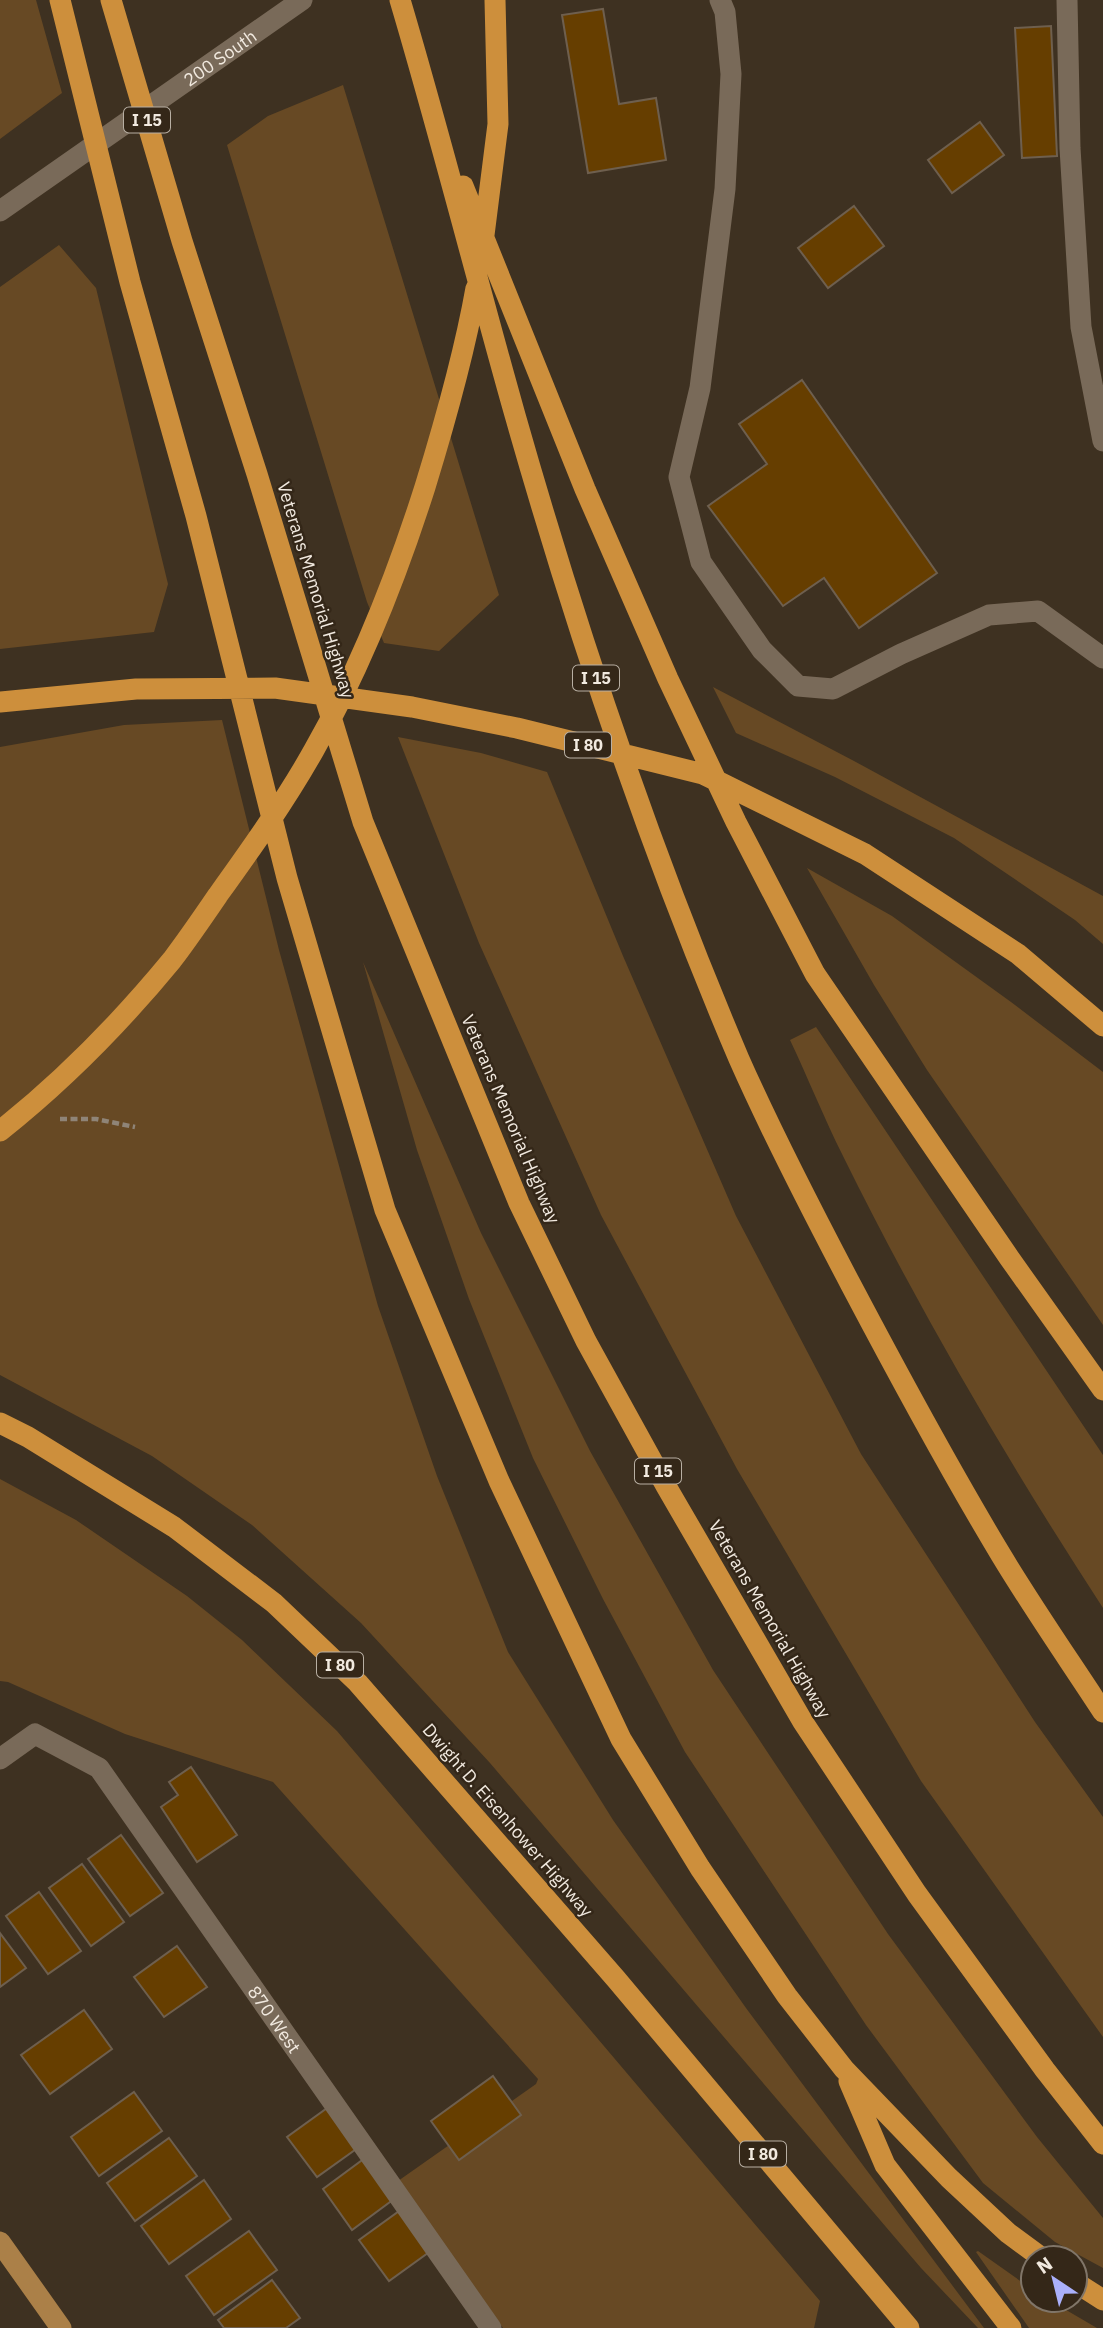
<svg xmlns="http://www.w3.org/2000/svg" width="1103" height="2328" font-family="'IBM Plex Sans',sans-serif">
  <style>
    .green { fill: #674924 }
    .building { fill: #663e00; stroke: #6e5f4e; stroke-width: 2 }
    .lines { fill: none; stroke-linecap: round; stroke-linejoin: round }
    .path { stroke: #8f8477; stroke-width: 4.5; stroke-dasharray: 7 3.5; stroke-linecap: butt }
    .minor { stroke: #796a59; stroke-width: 21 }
    .major { stroke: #ab8048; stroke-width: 21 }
    .highway { stroke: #cd8f3c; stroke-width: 21 }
    .labels { text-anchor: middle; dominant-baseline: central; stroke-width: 5; stroke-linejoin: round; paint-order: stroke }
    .shield { fill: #342718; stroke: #b8afa3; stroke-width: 2 }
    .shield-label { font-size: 16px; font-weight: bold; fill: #f1e9df }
    .street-label { font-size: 18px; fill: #f1e9df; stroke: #342718 }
  </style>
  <rect width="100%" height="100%" fill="#3e3121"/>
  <path class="green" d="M0,0H36L62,93L0,139Z
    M343,85L499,595L439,651L384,643L367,602L227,145L268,116Z
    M59,245L96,288L168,584L154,632L0,649V287Z
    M713,687L854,761L1103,896V944L1075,920L954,838L835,777L736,733Z
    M222,720L279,950L378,1306L437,1476L508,1652L613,1820L746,2008L984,2328H978L921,2268L490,1763L361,1623L252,1525L152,1456L0,1375V747L124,725Z
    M398,737L481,753L547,772L623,956L736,1216L861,1454L1035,1722L1103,1817V2037L921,1781L737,1469L601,1215L479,943Z
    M807,868L892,916L1011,1002L1103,1072V1325L927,1070L874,985Z
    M363,962L481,1233L590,1451L713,1670L888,1934L1037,2137L1103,2218V2268L1055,2242L983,2183L866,2025L685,1752L603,1599L533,1458L469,1299L417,1150Z
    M816,1027L1103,1455V1608C1008,1462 920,1312 843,1156C824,1118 808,1078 790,1040Z
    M0,1479L76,1520L187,1596L242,1640L337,1731L820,2301L814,2328H503L398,2181L536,2084L538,2079L273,1782L125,1734L8,1682L0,1681Z
    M978,2251L1033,2290V2300H1049L1097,2328H1029L976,2252Z"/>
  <path class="building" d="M603,9L619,104L656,98L666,160L588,173L562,15Z
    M1051,26L1057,156L1022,158L1015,28Z
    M980,122L1004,155L952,193L928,160Z
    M854,206L884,246L828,288L798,248Z
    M802,380L937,573L859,628L824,578L783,606L708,506L767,464L739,424Z
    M191,1767L237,1835L197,1862L161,1807L178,1795L169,1782Z
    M121,1835L163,1893L130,1916L88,1859Z
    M82,1864L124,1922L91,1946L49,1888Z
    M39,1892L81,1951L48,1974L6,1916Z
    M0,1933L26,1968L0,1987Z
    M177,1946L207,1987L164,2017L134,1977Z
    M84,2010L112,2049L50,2094L21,2055Z
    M493,2076L521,2115L459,2160L431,2121Z
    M134,2092L162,2131L99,2176L71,2137Z
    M330,2106L359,2147L317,2177L287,2137Z
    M169,2138L197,2176L135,2221L107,2183Z
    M365,2158L394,2199L352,2230L323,2189Z
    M204,2180L231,2219L169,2264L141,2226Z
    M402,2209L432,2250L389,2281L359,2240Z
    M249,2231L277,2270L214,2315L186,2276Z
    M272,2280L300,2318L286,2328H224L218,2320Z"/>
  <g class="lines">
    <path class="path" d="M60,1119H96L135,1127"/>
    <g class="minor">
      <path d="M720,0L725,12L731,74L725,189L700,388L679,477L701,562L762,650L798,686L833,689L901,654L989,615L1038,611L1103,658"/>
      <path d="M1067,0L1070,148L1081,327L1103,441"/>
      <path id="s1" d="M0,211L302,0"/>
      <path id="s2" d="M0,1759L35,1734L99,1768L491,2328"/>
    </g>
    <path class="major" d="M0,2242L61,2328"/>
    <path class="highway" d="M60,0L130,282L196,516L287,878L385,1210L499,1481L621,1739L700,1868L787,1996L844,2069L949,2178L1008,2233L1042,2258
      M111,0L182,241L257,474L363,822L519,1203L586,1341L666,1486L803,1722L917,1894L1045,2070L1103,2144
      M400,0C441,138 476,277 515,415C577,633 650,850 739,1059C773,1136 812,1211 851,1285C899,1376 948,1467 1001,1555C1033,1608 1069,1660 1103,1712
      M463,186L585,489L668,679L736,822L815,974L1010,1259L1103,1390
      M484,235L498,124L495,0
      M0,702L136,689L275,688L412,707L517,728L703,774L865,854L1018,954L1103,1026
      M0,1131C63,1081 121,1022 172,960C188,939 203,917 218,895C251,849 286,800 314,750C361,667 396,578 425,487C445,422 464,356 476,288
      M0,1423L28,1437L174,1527L274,1603L358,1683L616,1979L909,2328
      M849,2081L885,2165L1011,2328
      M1075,2282L1103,2300"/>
  </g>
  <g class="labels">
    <g class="shield">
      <rect x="124" y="107.5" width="46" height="25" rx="5"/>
      <rect x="573" y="665.5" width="46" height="25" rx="5"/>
      <rect x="565" y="732.5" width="46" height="25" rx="5"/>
      <rect x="635" y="1458.5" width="46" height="25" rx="5"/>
      <rect x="317" y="1652.5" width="46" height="25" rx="5"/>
      <rect x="740" y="2141.5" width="46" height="25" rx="5"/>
    </g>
    <g class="shield-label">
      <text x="147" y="120">I 15</text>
      <text x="596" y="678">I 15</text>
      <text x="588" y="745">I 80</text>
      <text x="658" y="1471">I 15</text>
      <text x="340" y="1665">I 80</text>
      <text x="763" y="2154">I 80</text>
    </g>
    <g class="street-label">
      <text stroke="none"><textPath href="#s1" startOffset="268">200 South</textPath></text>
      <text transform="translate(316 590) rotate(73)">Veterans Memorial Highway</text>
      <text transform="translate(511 1119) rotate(67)">Veterans Memorial Highway</text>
      <text transform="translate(770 1619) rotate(60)">Veterans Memorial Highway</text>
      <text transform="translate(508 1820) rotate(49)">Dwight D. Eisenhower Highway</text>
      <text stroke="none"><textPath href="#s2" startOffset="422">870 West</textPath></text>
    </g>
  </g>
  <g transform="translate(1054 2279) rotate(325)"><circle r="33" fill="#342718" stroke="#807568" stroke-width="2"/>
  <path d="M0-5L12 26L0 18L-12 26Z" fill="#aab0fb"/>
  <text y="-10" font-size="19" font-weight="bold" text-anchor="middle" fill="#f1e9df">N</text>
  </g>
</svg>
